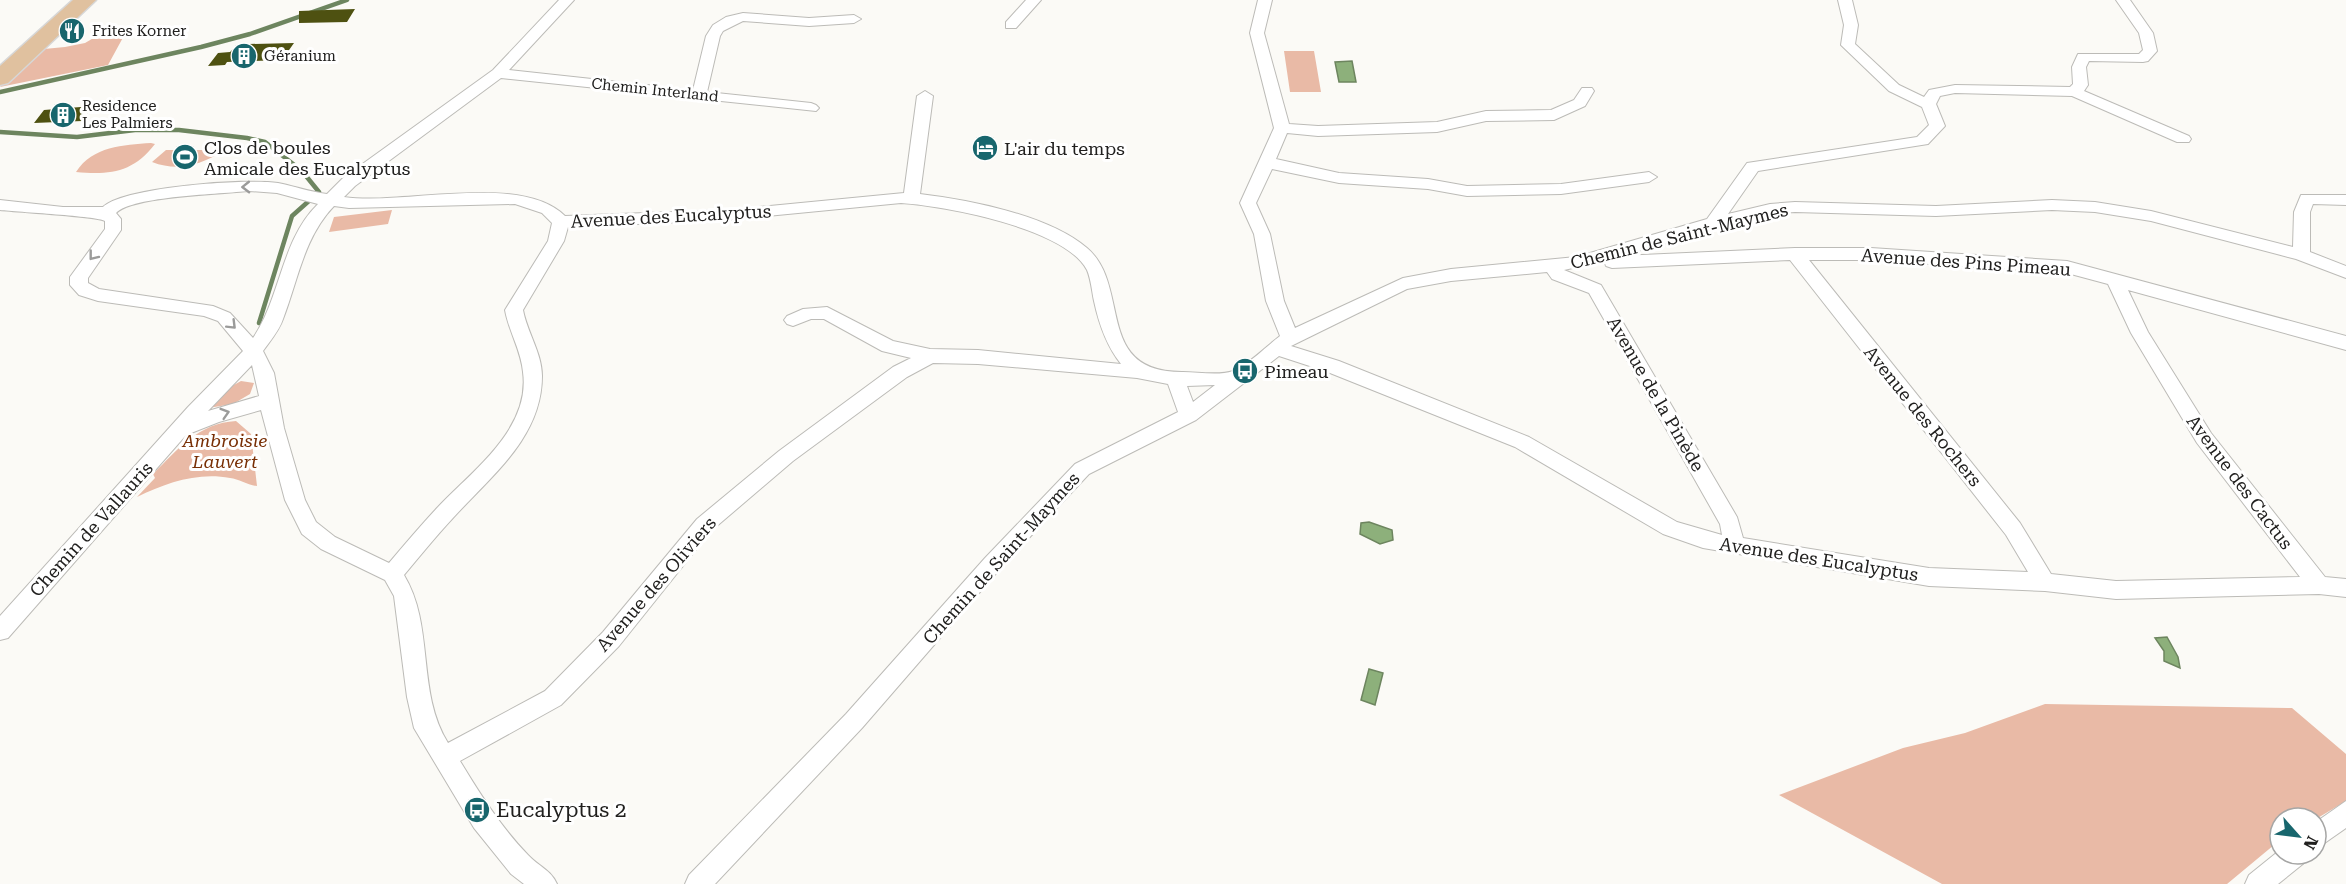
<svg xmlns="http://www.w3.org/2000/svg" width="2346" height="884" font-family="'Roboto Serif',serif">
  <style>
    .green { fill: #e9baa6 }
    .water { fill: #8db07b; stroke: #6d855f; stroke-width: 1.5 }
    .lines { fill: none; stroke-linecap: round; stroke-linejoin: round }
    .stream { stroke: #6d855f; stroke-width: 4.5 }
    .building { fill: #4e5111 }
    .minor-casing { stroke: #bcbbb7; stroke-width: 2 }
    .primary-casing { stroke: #d7d7d7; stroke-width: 3 }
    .minor { fill: #fff; fill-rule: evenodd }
    .primary { fill: #e0c19f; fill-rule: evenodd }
    .oneway { stroke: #9b9b9a }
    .labels { text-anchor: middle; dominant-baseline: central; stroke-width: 6; stroke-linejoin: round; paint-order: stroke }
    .far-poi-label { font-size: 15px; fill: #21201f; stroke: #fff; text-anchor: start }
    .far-street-label { font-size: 15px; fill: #21201f; stroke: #fff }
    .poi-label { font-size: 18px; fill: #21201f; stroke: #fff; text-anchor: start }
    .street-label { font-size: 18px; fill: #21201f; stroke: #fff }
    .park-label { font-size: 18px; font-style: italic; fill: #782f05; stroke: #fff }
    .near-poi-label { font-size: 21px; fill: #21201f; stroke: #fff; text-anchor: start }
  </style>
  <rect width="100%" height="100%" fill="#fbfaf6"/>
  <path class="green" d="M126,32L108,65L0,87L44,49L65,47L85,43L97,36Z
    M1284,51H1314L1321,92H1290Z
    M151,143L155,144C133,173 109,175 76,172C93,146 123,145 151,143Z
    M166,150H216L222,152C199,165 178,172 152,162Z
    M392,210L388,224L329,232L334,217Z
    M241,381L254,383L250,394L233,404L208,408L232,386Z
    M236,421L251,434L257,486C247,485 239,479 230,478C197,472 166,483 137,497L155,478L153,474C178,449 199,423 236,421Z
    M2045,704L2292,708L2346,754V801L2316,819L2280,818V840L2227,884H1942L1779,795L1903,748L1965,733Z"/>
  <path class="water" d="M1352,61L1356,82H1339L1335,62Z
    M1369,522L1392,530L1393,540L1380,544L1360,534L1361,523Z
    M2167,637L2178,657L2180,668L2164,661V651L2155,638Z
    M1369,669L1383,673L1375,705L1361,700Z"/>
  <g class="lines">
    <path class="stream" d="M0,92L201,47L250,34L347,0
      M0,132L77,137L135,130H179L247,138L265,142L302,171L319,192L292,216L259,323"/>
  </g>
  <path class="building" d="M355,9L347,22L299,23V11Z
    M294,43L282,60L227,62L225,65L208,66L218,53L230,52L233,49L246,48L249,44Z
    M93,106L82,121L34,123L44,110Z"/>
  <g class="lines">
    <g class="minor-casing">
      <path id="minor" d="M559,0H574L509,70L693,90L706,36L713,25L726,17L743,13L809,18L854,15L861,19L854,23L809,26L743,21L723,31L720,36L707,92L811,103L816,105L819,108L816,111L501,78L355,186L344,197C404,206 520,172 565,216L727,210L904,193L917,96L925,91L933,96L920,194C970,200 1048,215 1087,248C1132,286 1093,373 1183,372C1198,372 1219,376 1233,371C1246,367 1269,344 1280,336L1266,301L1254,234L1240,203L1274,128L1250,33L1258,0H1272L1264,33L1289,124L1318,126L1437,122L1486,111L1551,110L1574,100L1582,88H1592L1594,91L1585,106L1554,120L1486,121L1437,132L1318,136L1287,133L1276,159L1339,173L1428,179L1467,186L1561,184L1649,172L1657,177L1649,182L1561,194L1467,196L1428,189L1339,183L1272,169L1256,203L1270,234L1284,301L1295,328L1403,278L1451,269L1576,257L1707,219L1747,163L1917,137L1929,125L1922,107L1889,91L1841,45L1844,25L1838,0H1852L1858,25L1855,44L1899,85L1924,97L1929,90L1955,85L2070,87L2073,84L2072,67L2078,54H2139L2143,50L2139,33L2116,0H2130L2153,33L2157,51L2148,61L2143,62L2089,61L2086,67L2088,85L2084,91L2189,136L2191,139L2189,142H2177L2072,96L1955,93L1940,96L1936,104L1945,126L1928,144L1758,171L1728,214L1770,204L1795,202L1936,206L2052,200L2095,202L2151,211L2293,247L2294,212L2301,195H2346V205L2313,204L2310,212V252L2346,266V278L2296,259L2151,221L2095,212L2052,210L1936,216L1795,212L1770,214L1620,256L1795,248H1871L2067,261L2346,336V350L2128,290L2148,332L2211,433L2325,577L2346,579V597L2319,594L2116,599L2045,591L1929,586L1703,548L1663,534L1515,447L1325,371L1279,356L1196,420L1089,474L999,570L862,728L715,884H685L689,875L846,714L985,558L1075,464L1178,412L1168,384L1137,378L978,364L933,363L907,377L793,461L711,531L619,646L561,705L460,761C480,794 501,827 528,855C538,866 551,870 557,884H524L511,874L474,828L414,728L407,697L394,596L385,580L321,549L302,534L285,500L261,410L219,422L186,435L8,638L0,640V616L188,407L243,351L218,321L204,316L98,301L79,295L70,285V277L105,229V221C97,216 17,212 0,210V200L63,207H103C123,187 247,178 278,183C294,186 310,192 327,194L343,178L493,70ZM249,191L277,193L318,204C281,240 281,297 253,338L230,313L213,306L99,289L88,283V278L121,230V219L116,213C132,196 222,194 249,191ZM901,203C945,206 1065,228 1087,270C1091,279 1092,292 1094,301C1099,324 1106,345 1121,364L978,350L930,349L893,341L827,307L803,309L787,316L784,320L787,324L793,326L811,319H824L882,351L911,358L893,367L779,451L697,519L603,632L545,691L448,743C416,692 435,626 404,575C420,556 435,537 452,519C490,477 542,438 542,376C542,353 527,332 523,310L564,241L568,227L727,220ZM515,204L542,213L552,223L548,241L505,310C509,332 521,350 523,372C531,429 472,471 438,507C421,525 405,544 389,563L335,537L316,522L305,500L284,428L274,373L263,351C270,341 279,331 283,319C298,280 304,237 334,206L349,208ZM1790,260L2006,535L2028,572L1929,568L1743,538L1737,517L1601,285L1564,270L1604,261L1606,266L1612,268ZM1809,260H1871L2067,273L2108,284L2131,333L2197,443L2300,577L2116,581L2051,574L2020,523ZM1547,272L1552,279L1589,293L1720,524L1722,535L1677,522L1529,437L1339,361L1291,346L1407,289L1451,281ZM252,365L259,396L208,411ZM1215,385L1193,402L1187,386Z
        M1026,0H1041L1016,28H1006V22Z
        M2346,801V828L2316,849V822Z
        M2280,850V854H2307L2304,863L2278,884H2245L2249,875Z"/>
    </g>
    <g class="primary-casing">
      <path id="primary" d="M73,0H96L8,83L0,85V66Z"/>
    </g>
    <use href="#minor" class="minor"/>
    <use href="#primary" class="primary"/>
  </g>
  <defs><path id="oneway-chevron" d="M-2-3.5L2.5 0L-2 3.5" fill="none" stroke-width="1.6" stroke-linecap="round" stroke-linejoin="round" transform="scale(1.5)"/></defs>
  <g class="oneway">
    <use href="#oneway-chevron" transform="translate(246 187) rotate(179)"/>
    <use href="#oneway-chevron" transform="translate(93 256) rotate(128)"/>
    <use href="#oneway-chevron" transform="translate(232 325) rotate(45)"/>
    <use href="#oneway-chevron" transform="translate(225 413) rotate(-17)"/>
  </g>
  <defs>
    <g id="restaurant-disc" transform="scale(1.35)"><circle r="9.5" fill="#18666d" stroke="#fff"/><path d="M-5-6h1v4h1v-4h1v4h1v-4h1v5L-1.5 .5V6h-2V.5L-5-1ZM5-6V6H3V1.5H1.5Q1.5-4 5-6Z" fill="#fff"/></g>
    <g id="building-disc" transform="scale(1.35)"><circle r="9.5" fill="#18666d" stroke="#fff"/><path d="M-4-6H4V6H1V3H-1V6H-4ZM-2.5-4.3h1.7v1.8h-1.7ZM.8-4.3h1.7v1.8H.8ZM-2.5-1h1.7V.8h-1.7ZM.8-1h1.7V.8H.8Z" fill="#fff"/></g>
    <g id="hotel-disc" transform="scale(1.35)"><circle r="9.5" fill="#18666d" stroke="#fff"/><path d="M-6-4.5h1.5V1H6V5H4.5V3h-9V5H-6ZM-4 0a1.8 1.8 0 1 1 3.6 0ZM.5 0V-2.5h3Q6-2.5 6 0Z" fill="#fff"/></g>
    <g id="stadium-disc" transform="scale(1.35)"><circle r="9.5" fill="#18666d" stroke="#fff"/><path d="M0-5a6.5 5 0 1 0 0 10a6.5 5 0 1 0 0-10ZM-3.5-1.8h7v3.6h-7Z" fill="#fff"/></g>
    <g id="bus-disc" transform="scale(1.35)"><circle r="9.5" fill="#18666d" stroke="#fff"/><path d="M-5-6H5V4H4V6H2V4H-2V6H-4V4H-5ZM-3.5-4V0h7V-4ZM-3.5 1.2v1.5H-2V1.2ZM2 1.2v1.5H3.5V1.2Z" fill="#fff"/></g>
  </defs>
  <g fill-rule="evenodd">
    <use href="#restaurant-disc" x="72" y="31"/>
    <use href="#building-disc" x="244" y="56"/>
    <use href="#building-disc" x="63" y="115"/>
    <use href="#hotel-disc" x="985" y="148"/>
    <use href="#stadium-disc" x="185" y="157"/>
    <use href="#bus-disc" x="1245" y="371"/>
    <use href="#bus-disc" x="477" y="810"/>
  </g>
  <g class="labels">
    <g class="far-poi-label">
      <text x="92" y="31">Frites Korner</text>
      <text x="264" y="56">Géranium</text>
      <text x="82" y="106">Residence<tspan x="82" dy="17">Les Palmiers</tspan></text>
    </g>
    <g class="far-street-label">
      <text transform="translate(655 90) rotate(6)">Chemin Interland</text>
    </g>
    <g class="poi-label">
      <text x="204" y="147">Clos de boules<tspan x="204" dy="21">Amicale des Eucalyptus</tspan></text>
      <text x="1004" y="148">L'air du temps</text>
      <text x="1264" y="371">Pimeau</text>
    </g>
    <g class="street-label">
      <text transform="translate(671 216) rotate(-3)">Avenue des Eucalyptus</text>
      <text transform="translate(1679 236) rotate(-14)">Chemin de Saint-Maymes</text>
      <text transform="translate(1966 262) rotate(4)">Avenue des Pins Pimeau</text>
      <text transform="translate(1656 394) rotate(60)">Avenue de la Pinède</text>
      <text transform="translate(1923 416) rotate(51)">Avenue des Rochers</text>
      <text transform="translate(2240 482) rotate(53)">Avenue des Cactus</text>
      <text transform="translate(91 529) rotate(-48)">Chemin de Vallauris</text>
      <text transform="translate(1001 558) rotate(-48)">Chemin de Saint-Maymes</text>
      <text transform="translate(1819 559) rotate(9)">Avenue des Eucalyptus</text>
      <text transform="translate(656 584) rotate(-49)">Avenue des Oliviers</text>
    </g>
    <g class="park-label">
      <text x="225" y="440">Ambroisie<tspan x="225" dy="21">Lauvert</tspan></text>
    </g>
    <g class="near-poi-label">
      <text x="496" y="810">Eucalyptus 2</text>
    </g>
  </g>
  <g transform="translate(2298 836) rotate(118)"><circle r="28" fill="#ffffff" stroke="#a6a6a5" stroke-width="1.5"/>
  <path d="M0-4.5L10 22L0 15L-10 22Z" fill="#18666d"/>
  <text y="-9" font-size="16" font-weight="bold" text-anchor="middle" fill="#21201f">N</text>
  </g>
</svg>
